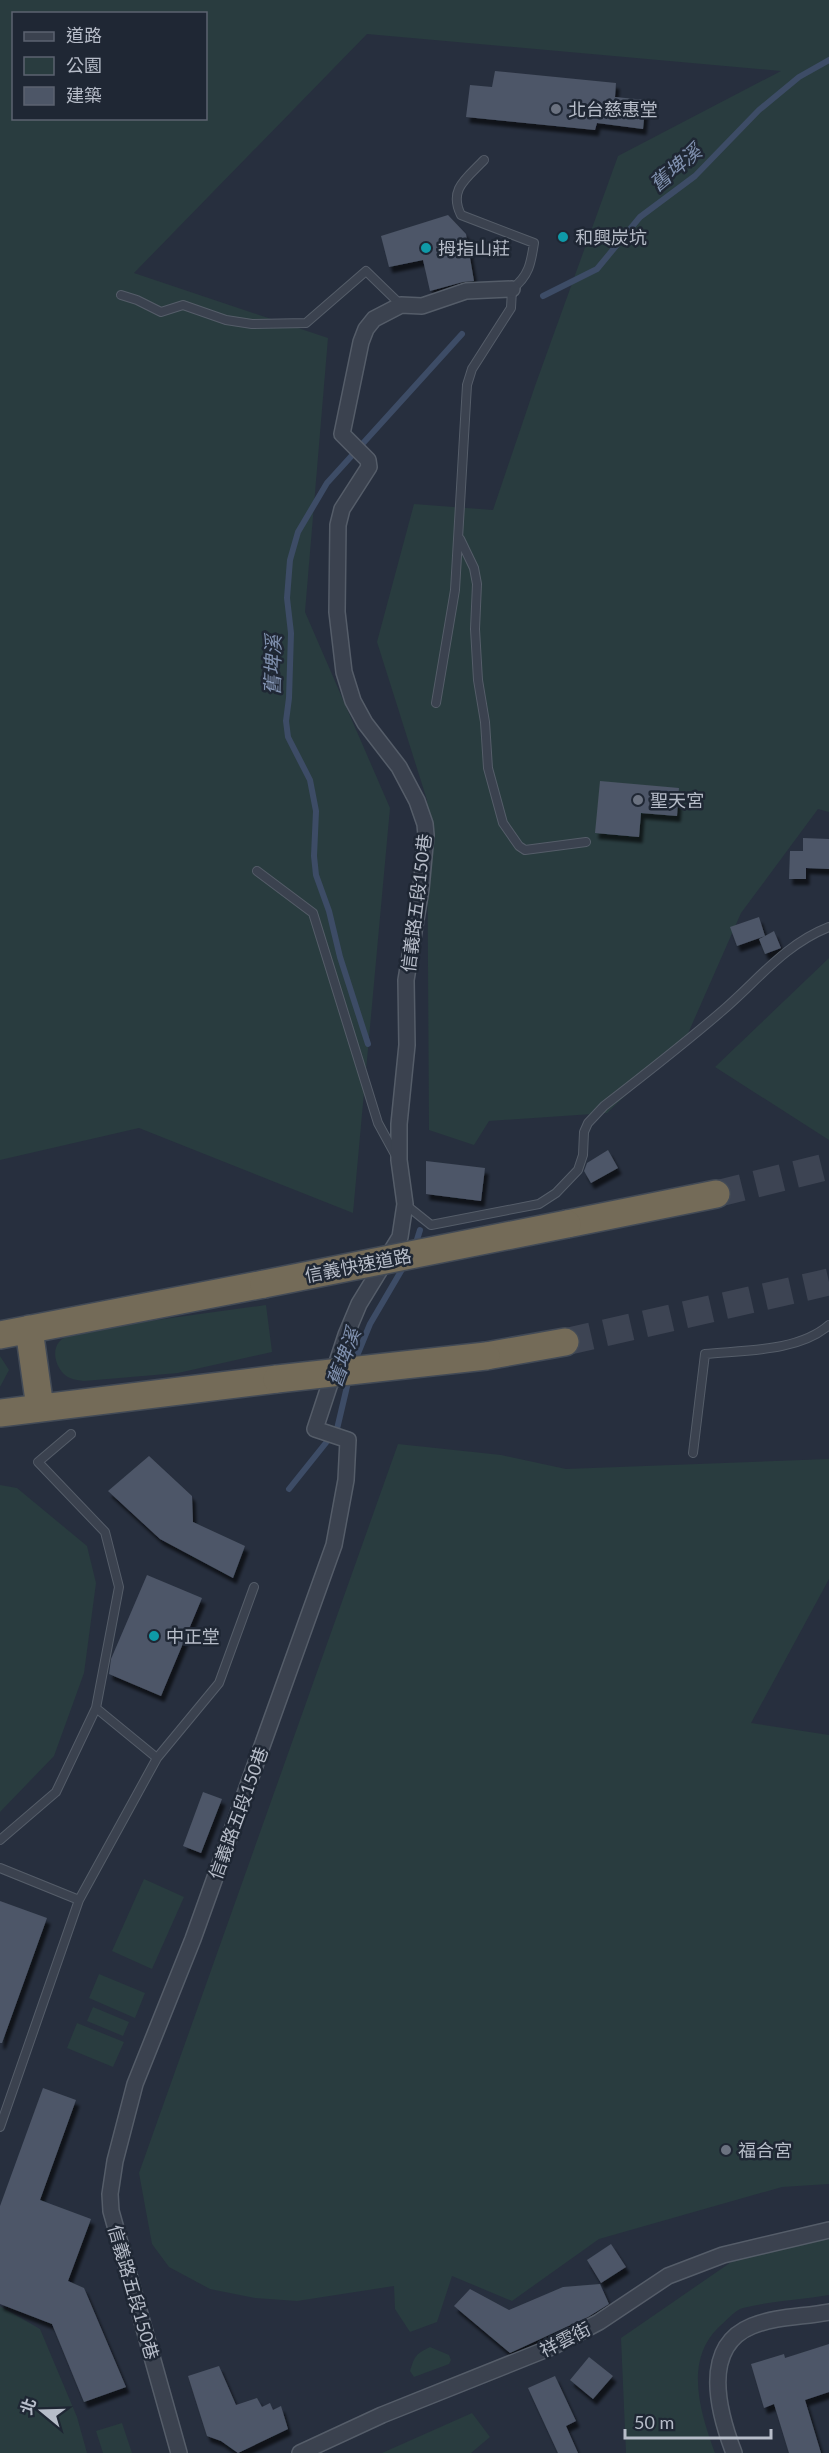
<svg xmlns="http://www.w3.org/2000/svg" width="829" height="2453" font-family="Lato,'Noto Sans TC',sans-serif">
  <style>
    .green { fill: #293c3f; fill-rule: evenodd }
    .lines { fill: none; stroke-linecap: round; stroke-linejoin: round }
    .stream { stroke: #3d4c66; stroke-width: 6 }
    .building { fill: #4d5667; filter: url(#shadow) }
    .highway-tunnel { stroke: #3d4453; stroke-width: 27; stroke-dasharray: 27 14; stroke-linecap: butt }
    .lane-casing { stroke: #555d69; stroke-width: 10 }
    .street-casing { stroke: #555d69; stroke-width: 18 }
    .highway-casing { stroke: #424a56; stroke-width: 30 }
    .lane { stroke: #3b424f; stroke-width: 8 }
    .street { stroke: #3b424f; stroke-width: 15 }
    .highway { stroke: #746b58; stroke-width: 27 }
    .highway-bridge-casing { stroke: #424a56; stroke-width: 30; stroke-linecap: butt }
    .highway-bridge { stroke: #746b58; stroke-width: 27 }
    .worship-dot { fill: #6b7280; stroke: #1f2734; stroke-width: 2 }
    .culture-dot { fill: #0f9aa8; stroke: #1f2734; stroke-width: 2 }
    .labels { text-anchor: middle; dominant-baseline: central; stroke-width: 5; stroke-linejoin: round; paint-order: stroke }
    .poi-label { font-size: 18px; fill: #b7bdc9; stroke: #1f2734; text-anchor: start }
    .street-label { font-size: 18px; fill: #b7bdc9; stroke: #1f2734 }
    .water-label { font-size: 20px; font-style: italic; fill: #8091af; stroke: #1f2734 }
  </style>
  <defs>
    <filter id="shadow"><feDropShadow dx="3.5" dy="6" stdDeviation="1.5" flood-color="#0009"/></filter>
  </defs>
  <rect width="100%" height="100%" fill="#272f3e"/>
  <path class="green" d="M0,0H829V812L818,809L741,913L686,1038L607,1113L489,1121L474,1145L429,1130L427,800L377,642L414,504L493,510L535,386L618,156L781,71L367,34L134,273L328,338L305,612L390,808L353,1213L139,1128L0,1160ZM14,14H206V118H14Z
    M829,958V1140L715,1067Z
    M266,1305L272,1352L178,1373L84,1381C80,1380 74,1380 70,1378C58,1373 50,1353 59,1342C65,1335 76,1333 84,1330Z
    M0,1356L9,1370L0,1387Z
    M398,1444L501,1455L566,1469L829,1459V1579L751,1723L829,1735V2184L782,2187L599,2239L512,2301L452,2276L437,2322L410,2332L395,2309L394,2286L297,2301L255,2298L210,2289L169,2267L152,2244L139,2173Z
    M0,1485L17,1488L87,1546L96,1583L84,1673L54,1756L0,1812Z
    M144,1879L184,1897L152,1969L112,1951Z
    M99,1974L145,1993L135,2018L89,1998Z
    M93,2007L129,2022L123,2036L87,2021Z
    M77,2023L124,2042L113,2067L67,2048Z
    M829,2238V2295C801,2300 770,2301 743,2308C735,2310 727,2320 721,2325C683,2359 700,2412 715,2453H626L621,2338L737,2258L802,2242Z
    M0,2306L40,2329L77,2417L87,2453H0Z
    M430,2347L449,2355L451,2360L449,2364L414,2377L410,2371C415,2355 416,2354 430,2347Z
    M472,2413L490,2437L471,2453H382Z
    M122,2423L132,2453H103L96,2431Z"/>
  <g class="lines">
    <path class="stream" d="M543,296L597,269L640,217L695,176L759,110L799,77L829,60
      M368,1044L340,957L329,911L316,875L314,856L316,811L310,780L288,737L286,721L289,698L291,633L287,598L290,560L298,532L327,483L462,334
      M415,1246L420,1230
      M354,1363L370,1324L404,1266
      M289,1489L337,1429L349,1378"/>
  </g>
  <path class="building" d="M495,71L616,83L615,97L646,100L643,129L597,123L595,130L466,117L470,85L492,87Z
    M448,215L466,234L474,281L463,282L430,291L423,260L389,267L381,236Z
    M600,781L679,788L677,816L641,813L639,837L595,833Z
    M803,838L829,839V869L806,868V879H789L790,851H803Z
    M759,917L765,936L774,931L781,948L765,954L759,939L765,936L737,946L730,927Z
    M608,1150L618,1168L591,1183L584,1171L587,1163Z
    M426,1161L485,1168L481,1201L426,1194Z
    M149,1456L192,1496L193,1522L245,1546L233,1578L160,1539L108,1491Z
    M147,1575L202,1598L161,1696L109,1674L111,1659Z
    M203,1792L222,1799L201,1853L183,1846Z
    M0,1901L47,1918L2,2043H0Z
    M43,2088L76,2100L40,2200L91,2219L68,2281L84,2288L126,2387L84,2402L52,2324L0,2304V2206Z
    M611,2244L626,2267L601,2283L587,2260Z
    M600,2284L609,2304L588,2317L510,2353L454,2306L470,2289L509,2310L563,2287Z
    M829,2344V2392L805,2400L821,2453H789L774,2404L764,2408L751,2364L784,2354L785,2358Z
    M589,2357L613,2376L593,2399L570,2380Z
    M219,2366L236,2405L257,2398L262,2407L270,2403L273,2410L281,2406L288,2429L238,2453L221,2441L207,2436L188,2376Z
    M555,2376L576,2421L566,2426L578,2453H558L528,2388Z"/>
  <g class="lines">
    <path class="highway-tunnel" d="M716,1194L829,1166
      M565,1342L829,1282"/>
    <g class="lane-casing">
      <path id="lane" d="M121,295L137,300L161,312L183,305L226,320L252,324L306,323L366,271L401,305
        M460,539L474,568L477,584L475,629L478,680L485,722L488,768L503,823L519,846L525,850L586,842
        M436,703L455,590L467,385L472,369L511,308L512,289C529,276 531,263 534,243L461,215C448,189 467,178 484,160
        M257,871L313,913L378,1123L396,1156
        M406,1205L431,1225L539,1204L556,1193L578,1170L583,1155L584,1132L588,1123L604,1106C644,1075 684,1044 722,1011C757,981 785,944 829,927
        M693,1453L705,1354C744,1350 798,1352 829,1325
        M96,1708L157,1758
        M0,1840L56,1792L96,1708L119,1587L105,1532L38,1462L71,1434
        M0,1868L79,1900
        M0,2127L79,1900L157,1758L219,1683L254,1587"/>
    </g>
    <g class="street-casing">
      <path id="street" d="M179,2453L111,2211L110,2194L115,2161L135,2084L193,1939L334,1545L346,1480L348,1440L315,1429L346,1335L359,1304L400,1237L405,1204L399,1160V1124L407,1045L406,980L421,889L426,835L425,824L417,801L399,767L365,723L353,701L344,672L337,612L338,525L342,509L369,467L368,460L342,434L361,342L366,329L374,319L401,305L422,306L466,291L512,289
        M300,2453L382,2415L552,2347L599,2322L668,2276L723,2255L829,2230
        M734,2453C719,2414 700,2347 752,2326C777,2316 803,2317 829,2312"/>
    </g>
    <g class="highway-casing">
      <path id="highway" d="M567,1224L716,1194
        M29,1329L40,1408
        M0,1335L264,1284
        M486,1356L565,1342
        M0,1413L277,1379"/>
    </g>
    <use href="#lane" class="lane"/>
    <use href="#street" class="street"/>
    <use href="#highway" class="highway"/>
    <g class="highway-bridge-casing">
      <path id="highway-bridge" d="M264,1284L567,1224
        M277,1379L486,1356"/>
    </g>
    <use href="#highway-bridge" class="highway-bridge"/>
  </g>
  <g class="worship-dot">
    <circle cx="556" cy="109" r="6"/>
    <circle cx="638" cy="800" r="6"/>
    <circle cx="726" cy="2150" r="6"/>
  </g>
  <g class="culture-dot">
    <circle cx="563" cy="237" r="6"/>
    <circle cx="426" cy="248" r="6"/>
    <circle cx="154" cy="1636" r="6"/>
  </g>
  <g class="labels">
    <g class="poi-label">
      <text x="568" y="109">北台慈惠堂</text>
      <text x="575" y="237">和興炭坑</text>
      <text x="438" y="248">拇指山莊</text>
      <text x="650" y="800">聖天宮</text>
      <text x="166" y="1636">中正堂</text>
      <text x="738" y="2150">福合宮</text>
    </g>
    <g class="street-label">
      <text transform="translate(416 903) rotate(-83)">信義路五段150巷</text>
      <text transform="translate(358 1265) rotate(-11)">信義快速道路</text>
      <text transform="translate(238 1813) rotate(-70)">信義路五段150巷</text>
      <text transform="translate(134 2292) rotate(74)">信義路五段150巷</text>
      <text transform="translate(565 2339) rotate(-27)">祥雲街</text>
    </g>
    <g class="water-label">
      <text transform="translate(675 167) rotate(-40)">舊埤溪</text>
      <text transform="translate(272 665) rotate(-89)">舊埤溪</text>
      <text transform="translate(343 1357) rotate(-70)">舊埤溪</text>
    </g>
  </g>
  <rect x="12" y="12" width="195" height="108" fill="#1f2734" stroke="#5c6370" stroke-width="1.5"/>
  <rect x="24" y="32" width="30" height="9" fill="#3b424f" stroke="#5c6370" stroke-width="1.5"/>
  <text x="66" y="42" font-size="18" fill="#b7bdc9">道路</text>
  <rect x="24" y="57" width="30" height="18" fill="#293c3f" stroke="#5c6370" stroke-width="1.5"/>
  <text x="66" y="72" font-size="18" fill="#b7bdc9">公園</text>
  <rect x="24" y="87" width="30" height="18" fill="#4d5667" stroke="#5c6370" stroke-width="1.5"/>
  <text x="66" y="102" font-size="18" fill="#b7bdc9">建築</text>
  <g transform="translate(42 2411) rotate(289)" stroke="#1f2734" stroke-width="4.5" paint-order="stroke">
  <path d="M0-4.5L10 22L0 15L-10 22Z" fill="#b7bdc9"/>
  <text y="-9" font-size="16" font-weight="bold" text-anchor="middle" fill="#b7bdc9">北</text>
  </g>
  <path d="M625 2429v9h146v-9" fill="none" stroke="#b7bdc9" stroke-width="3"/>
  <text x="634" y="2429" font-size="18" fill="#b7bdc9" stroke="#1f2734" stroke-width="4.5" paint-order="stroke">50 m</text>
</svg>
